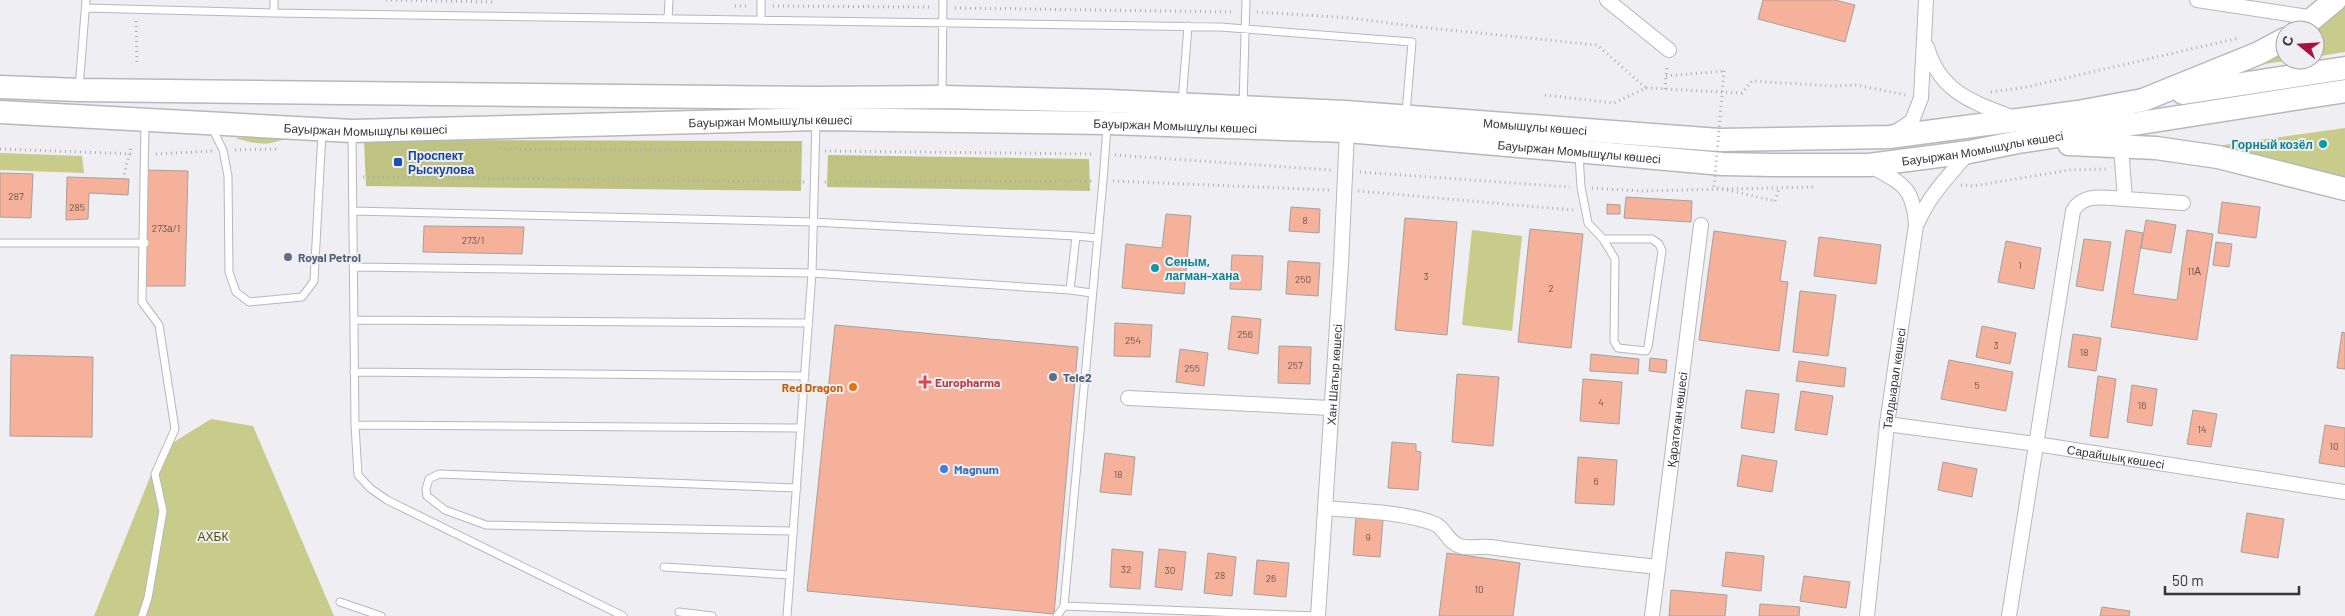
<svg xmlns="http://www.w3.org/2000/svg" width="2345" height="616" font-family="Barlow,sans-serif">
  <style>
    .green { fill: #c7cc8a }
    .forest { fill: #bec381 }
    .building { fill: #f6b19a; stroke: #a6a09f }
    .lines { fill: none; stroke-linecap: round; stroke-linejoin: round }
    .service-casing { stroke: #b7b7bc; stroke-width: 9 }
    .minor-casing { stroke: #b7b7bc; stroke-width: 16 }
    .primary-casing { stroke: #b7b7bc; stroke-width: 25 }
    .path { stroke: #afafb3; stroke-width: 3; stroke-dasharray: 1 4; stroke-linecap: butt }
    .service { stroke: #fff; stroke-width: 7 }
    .minor { stroke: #fff; stroke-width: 14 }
    .primary { stroke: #fff; stroke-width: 22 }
    .path-bridge { stroke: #afafb3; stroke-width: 3; stroke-dasharray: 1 4; stroke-linecap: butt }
    .culture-dot { fill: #0f9aa8; stroke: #eeeef3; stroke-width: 2 }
    .transit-dot { fill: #1a4fb4; stroke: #eeeef3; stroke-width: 2 }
    .service-dot { fill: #5c6f8a; stroke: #eeeef3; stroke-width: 2 }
    .health-dot { fill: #e0444e; stroke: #eeeef3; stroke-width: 2 }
    .food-dot { fill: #e8710a; stroke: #eeeef3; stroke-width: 2 }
    .shop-dot { fill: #3f7fe0; stroke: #eeeef3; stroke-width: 2 }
    .labels { text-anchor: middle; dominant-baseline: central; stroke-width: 4; stroke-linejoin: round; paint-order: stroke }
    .number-label { font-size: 10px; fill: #675651 }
    .street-label { font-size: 12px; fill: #373739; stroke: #eeeef3 }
    .culture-label { font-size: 12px; font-weight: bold; fill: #0d838f; stroke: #eeeef3; text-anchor: end }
    .transit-label { font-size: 12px; font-weight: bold; fill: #164399; stroke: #eeeef3; text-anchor: start }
    .service-label { font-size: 12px; font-weight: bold; fill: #4e5e75; stroke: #eeeef3; text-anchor: start }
    .health-label { font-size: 12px; font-weight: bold; fill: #be3a42; stroke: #eeeef3; text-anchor: start }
    .food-label { font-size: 12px; font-weight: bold; fill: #c56008; stroke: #eeeef3; text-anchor: end }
    .shop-label { font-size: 12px; font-weight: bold; fill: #366cbe; stroke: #eeeef3; text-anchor: start }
    .park-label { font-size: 12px; fill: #505200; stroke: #eeeef3 }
  </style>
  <rect width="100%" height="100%" fill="#eeeef3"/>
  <path class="green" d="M2345,2V52L2315,57V30Z
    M2285,47V60H2292L2258,65Z
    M2345,128V182L2209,147Z
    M295,134C271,146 261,146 235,138Z
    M0,153L82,156L84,173L0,170Z
    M1472,230L1522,236L1512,331L1462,325Z
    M211,419L253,426L334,616H94L161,450Z"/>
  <path class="forest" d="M364,140L802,141L801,191L366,186Z
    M828,155L1089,159L1090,191L827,187Z"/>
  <path class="building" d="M1763,0H1835L1855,5L1845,42L1758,19Z
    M147,170L188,171L185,286H145Z
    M0,173L33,174L31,218L0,217Z
    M67,177L129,179L128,195L89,193L88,219L66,220Z
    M1626,197L1692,201L1691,222L1624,218Z
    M2222,202L2260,207L2256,238L2218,233Z
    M1607,204L1620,205V214H1607Z
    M1291,207L1320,209L1319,233L1289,231Z
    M1166,214L1191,216L1184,294L1122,288L1126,244L1162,248Z
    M1405,218L1457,222L1447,335L1395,330Z
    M2146,220L2176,225L2171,253L2141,248Z
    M424,226L524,227L522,254L423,252Z
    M1530,229L1583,234L1571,348L1518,342Z
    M2126,230L2143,233L2133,294L2177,300L2187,230L2213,234L2197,340L2111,327Z
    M1714,231L1786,241L1780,281L1788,282L1779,351L1699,340Z
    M1819,237L1881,245L1876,284L1814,276Z
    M2084,239L2111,242L2103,291L2076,286Z
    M2006,241L2041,248L2034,289L1998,282Z
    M2216,242L2232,244L2229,267L2213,265Z
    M1232,255L1263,256L1261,290L1230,289Z
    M1288,261L1320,263L1318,296L1286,294Z
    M1800,291L1836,295L1828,356L1793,352Z
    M1232,316L1261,319L1258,354L1228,349Z
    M1115,323L1152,325L1150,357L1114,356Z
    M835,325L1078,347L1054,614L807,591Z
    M1982,326L2016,333L2010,364L1976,357Z
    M2342,332L2345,333V369L2337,368Z
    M2073,334L2101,338L2096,371L2068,367Z
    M1279,346L1311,347L1310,384L1278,383Z
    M1180,349L1208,353L1204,386L1176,382Z
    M1591,354L1639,359L1638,374L1590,371Z
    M11,355L93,357L92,437L10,436Z
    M1650,358L1667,360L1666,373L1649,371Z
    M1949,360L2013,372L2006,411L1941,399Z
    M1799,361L1846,368L1844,387L1796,381Z
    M1457,374L1499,377L1493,446L1452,442Z
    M2098,376L2116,379L2108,438L2090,436Z
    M1583,379L1622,382L1619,424L1580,421Z
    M2132,385L2157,389L2152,426L2127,422Z
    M1746,390L1779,394L1774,433L1741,428Z
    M1801,391L1833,396L1827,435L1795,430Z
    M2193,410L2217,414L2211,447L2187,444Z
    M2325,425L2345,428V467L2319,463Z
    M1392,442L1416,444V451L1421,452L1418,490L1388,488Z
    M1105,453L1135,457L1131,495L1100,492Z
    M1742,455L1777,461L1772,492L1737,486Z
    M1578,457L1617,460L1614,505L1575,503Z
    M1943,462L1977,469L1972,497L1938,490Z
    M2247,513L2284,519L2278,558L2241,552Z
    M1356,517L1383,520L1380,557L1353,555Z
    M1112,549L1143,552L1140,589L1110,587Z
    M1159,549L1186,552L1182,590L1155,587Z
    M1726,552L1764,556L1761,591L1722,586Z
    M1208,553L1236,557L1232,596L1204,593Z
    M1447,553L1520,563L1513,616H1439Z
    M1257,560L1289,563L1286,597L1254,594Z
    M1804,576L1850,582L1846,608L1800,601Z
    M1671,590L1727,595L1725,616H1669Z
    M1760,604L1800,607L1799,616H1759Z
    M2102,607L2130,611L2129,616H2100Z"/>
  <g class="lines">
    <g class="service-casing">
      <path id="service" d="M274,0V13
        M86,8L274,13L1220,27L1412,42L1406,113
        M668,19L669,0
        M761,20V0
        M79,88L86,0
        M942,94L943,0
        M1182,102L1188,26
        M1243,105L1246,0
        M212,128L223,150L228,176L229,272L236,292L249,302L302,297L314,281L322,132
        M352,135L355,425L358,475L370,488L387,500L623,616
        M1579,155L1581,187L1588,223L1603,239L1615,259L1614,341L1618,348L1646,351L1648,347L1662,251L1659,244L1652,239H1603
        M353,211L813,222L1076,236L1070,290L812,273L353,267
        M1076,236L1097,238
        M0,243H145
        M1070,290L1092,293
        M354,320L809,323
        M354,372L805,376
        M355,425L801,428
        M794,531L486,525L445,510L427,496L426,489L429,479L439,474L797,488
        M664,567L790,575
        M340,602L381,616
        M1064,606L1316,616
        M679,612L712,616
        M142,616L148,598L163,511L155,474L175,429L159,325L142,302L145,123
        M787,616L812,273L816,122
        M1057,616L1064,606L1103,181L1107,127"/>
    </g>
    <g class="minor-casing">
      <g id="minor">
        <path d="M1607,0L1669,50"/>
        <path d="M2197,0L2315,18"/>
        <path d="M1927,47C1940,93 1973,102 2014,118"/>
        <path d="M1894,133L1912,121L1921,98L1926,0"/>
        <path d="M2125,199L2183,203"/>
        <path d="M1918,222C1930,194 1949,176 1969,152"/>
        <path d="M1128,398L1331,408"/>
        <path id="s1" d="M1887,424L2036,444L2345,492"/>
        <path d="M1325,508C1355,511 1408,512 1435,524C1446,529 1447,542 1460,546C1469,549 1481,546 1490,547C1546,555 1602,561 1658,567"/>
        <path id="s2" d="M1318,616L1341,264L1347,131"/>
        <path id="s3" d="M1652,616L1701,225"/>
        <path id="s4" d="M1867,616L1887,424L1916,225C1913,185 1902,184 1869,165"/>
        <path d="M2009,616L2073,211C2083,192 2106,198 2125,199L2121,147"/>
      </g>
    </g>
    <g class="primary-casing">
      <g id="primary">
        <path d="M2299,30L2335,0"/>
        <path id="s5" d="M0,87L79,90L817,98L942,97L1108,101L1345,112L1719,140L1889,137L2078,112L2143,100L2259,53L2285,39"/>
        <path d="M2183,93L2345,68"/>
        <path id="s6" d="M0,112L352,131L816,119L1107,123L1347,131L1723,164L1772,165H1869L1969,152L2018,142L2345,91"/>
        <path d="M2069,144L2156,148L2218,157L2345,189"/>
      </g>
    </g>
    <path class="path" d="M386,0L494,2
      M735,6H749
      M773,6L931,7
      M955,8L1234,12
      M1257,12L1351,18L1420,27L1597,45L1646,88
      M136,21L137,63
      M1666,76L1724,71
      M1665,89L1667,65
      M1991,92L2027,87L2239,38
      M1545,95L1614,103L1646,88L1742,93L1752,81L1833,86L1856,85L1906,95
      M0,149L134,154
      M500,149L804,151
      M235,150L277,149
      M825,151L1094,154
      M156,154L212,151
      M1115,155L1331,170
      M1360,172L1570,187
      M363,177L804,182
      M123,179L131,147
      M1113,181L1329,190
      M825,182L1092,181
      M1961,185L1973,186L2070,170L2109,169
      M1592,188L1642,191L1813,187
      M1358,191L1573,210
      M1775,201L1779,188"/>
    <use href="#service" class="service"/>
    <use href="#minor" class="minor"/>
    <use href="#primary" class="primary"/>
    <path class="path-bridge" d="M1724,71L1714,187L1775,201"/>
  </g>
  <g class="culture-dot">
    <circle cx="2323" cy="144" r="5"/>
    <circle cx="1155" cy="268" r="5"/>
  </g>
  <rect class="transit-dot" x="393" y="157" width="10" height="10" rx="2.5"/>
  <g class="service-dot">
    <circle cx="288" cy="257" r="5"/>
    <circle cx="1053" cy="377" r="5"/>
  </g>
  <path class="health-dot" d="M922.5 374.5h5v5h5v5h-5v5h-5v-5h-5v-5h5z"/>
  <circle class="food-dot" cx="853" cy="387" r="5"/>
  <circle class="shop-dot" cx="944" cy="469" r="5"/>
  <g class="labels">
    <g class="number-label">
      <text x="16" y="196">287</text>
      <text x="77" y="207">285</text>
      <text x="1305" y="220">8</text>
      <text x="166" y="228">273а/1</text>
      <text x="473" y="240">273/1</text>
      <text x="2020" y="265">1</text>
      <text x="2194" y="271">11А</text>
      <text x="1426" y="276">3</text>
      <text x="1303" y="279">250</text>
      <text x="1551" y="288">2</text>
      <text x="1245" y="334">256</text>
      <text x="1133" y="340">254</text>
      <text x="1996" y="345">3</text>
      <text x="2084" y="352">18</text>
      <text x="1295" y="365">257</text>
      <text x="1192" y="368">255</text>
      <text x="1977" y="385">5</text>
      <text x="1601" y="402">4</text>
      <text x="2142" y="405">16</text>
      <text x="2202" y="429">14</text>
      <text x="2334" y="446">10</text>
      <text x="1118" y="474">18</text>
      <text x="1596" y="481">6</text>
      <text x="1368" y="537">9</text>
      <text x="1126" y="569">32</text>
      <text x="1170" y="570">30</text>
      <text x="1220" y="575">28</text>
      <text x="1271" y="578">26</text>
      <text x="1479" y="589">10</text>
    </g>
    <g class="street-label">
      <text stroke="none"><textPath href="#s6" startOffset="771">Бауыржан Момышұлы көшесі</textPath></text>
      <text stroke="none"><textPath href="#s6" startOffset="1176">Бауыржан Момышұлы көшесі</textPath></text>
      <text stroke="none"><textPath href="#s5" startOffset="1536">Момышұлы көшесі</textPath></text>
      <text stroke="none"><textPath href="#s6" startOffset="366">Бауыржан Момышұлы көшесі</textPath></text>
      <text stroke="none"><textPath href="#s6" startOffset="1986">Бауыржан Момышұлы көшесі</textPath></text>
      <text stroke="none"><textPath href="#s6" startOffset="1581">Бауыржан Момышұлы көшесі</textPath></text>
      <text stroke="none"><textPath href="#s2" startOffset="242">Хан Шатыр көшесі</textPath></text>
      <text stroke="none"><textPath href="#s4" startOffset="239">Талдыарал көшесі</textPath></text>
      <text stroke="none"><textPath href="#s3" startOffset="198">Қаратоған көшесі</textPath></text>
      <text stroke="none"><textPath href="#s1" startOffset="231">Сарайшық көшесі</textPath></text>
    </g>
    <g class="culture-label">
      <text x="2313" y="144">Горный козёл</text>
      <text x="1165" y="261" text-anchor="start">Сеным,<tspan x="1165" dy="14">лагман-хана</tspan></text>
    </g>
    <g class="transit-label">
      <text x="408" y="155">Проспект<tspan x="408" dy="14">Рыскулова</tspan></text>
    </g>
    <g class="service-label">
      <text x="298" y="257">Royal Petrol</text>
      <text x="1063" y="377">Tele2</text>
    </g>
    <g class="health-label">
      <text x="935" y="382">Europharma</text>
    </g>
    <g class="food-label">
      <text x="843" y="387">Red Dragon</text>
    </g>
    <g class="shop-label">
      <text x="954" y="469">Magnum</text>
    </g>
    <g class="park-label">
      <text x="213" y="536">АХБК</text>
    </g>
  </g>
  <g transform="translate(2300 45) rotate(288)"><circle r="24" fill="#eeeef3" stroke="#a5a5a9"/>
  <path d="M0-4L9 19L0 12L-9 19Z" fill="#a9123d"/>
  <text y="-8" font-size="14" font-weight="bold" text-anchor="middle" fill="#373739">С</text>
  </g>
  <path d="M2165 586v8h134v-8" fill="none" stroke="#373739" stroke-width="2.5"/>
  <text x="2172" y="586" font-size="15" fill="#373739" stroke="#eeeef3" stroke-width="4" paint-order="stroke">50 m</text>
</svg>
